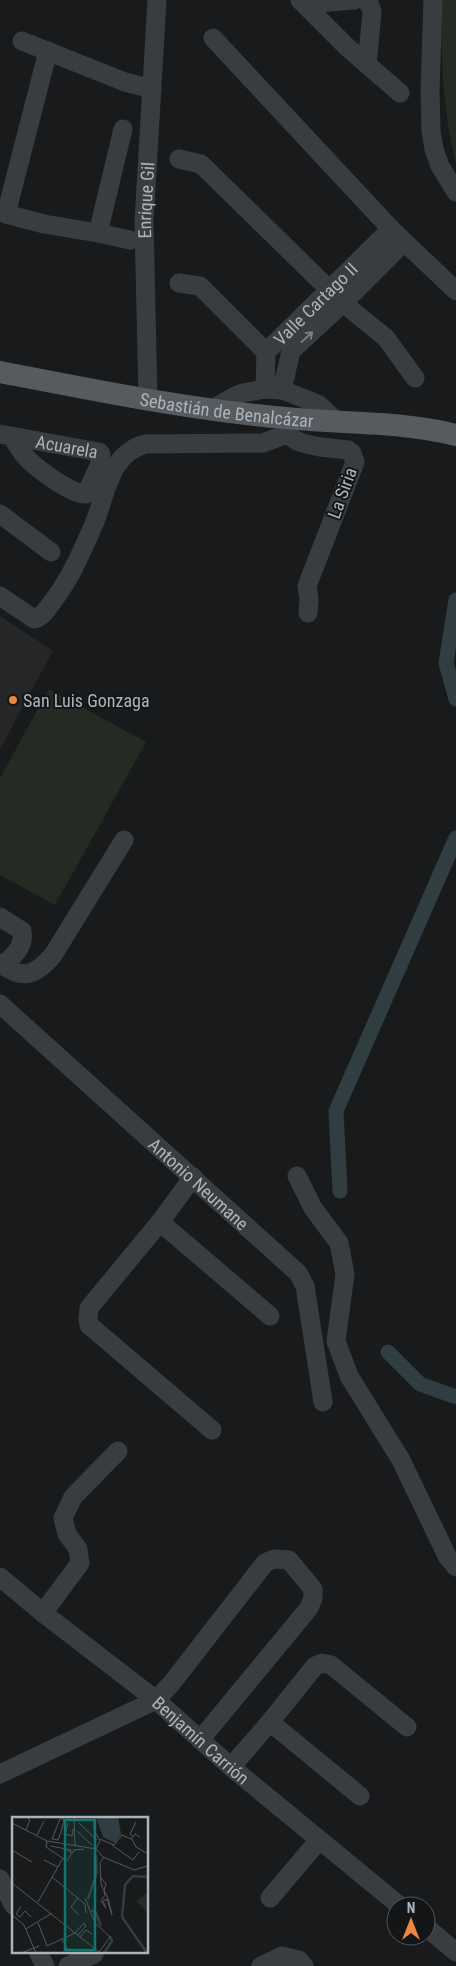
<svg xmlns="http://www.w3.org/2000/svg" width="456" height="1966" font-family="'Roboto Condensed',sans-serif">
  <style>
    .built { fill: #252628 }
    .green { fill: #242b23 }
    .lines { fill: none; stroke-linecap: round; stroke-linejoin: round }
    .canal { stroke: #313e41; stroke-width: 15 }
    .minor { stroke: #3a3d40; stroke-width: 19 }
    .major { stroke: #565b5f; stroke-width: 22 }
    .oneway { stroke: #797e84 }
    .poi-dot { fill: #ed8640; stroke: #141516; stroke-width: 2 }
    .labels { text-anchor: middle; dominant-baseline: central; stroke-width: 4; stroke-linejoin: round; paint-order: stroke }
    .street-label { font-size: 18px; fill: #acb4bb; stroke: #141516 }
    .poi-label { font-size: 18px; fill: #acb4bb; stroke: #141516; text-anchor: start }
    .inset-river { fill: none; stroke: #313e41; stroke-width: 2.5 }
    .inset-road { fill: none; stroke: #54585b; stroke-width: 1 }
    .view { fill: #0f766e; fill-opacity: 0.15; stroke: #0f766e; stroke-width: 2.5 }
    .inset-edge { fill: none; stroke: #acb4bb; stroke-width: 2.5 }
  </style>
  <rect width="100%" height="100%" fill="#191a1b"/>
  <path class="built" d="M0,616L53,651L0,749Z"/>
  <path class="green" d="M442,0H456V164C443,112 440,54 442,0Z
    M49,689L146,742L55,905L0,875V778Z"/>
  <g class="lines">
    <path class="canal" d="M456,600L446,663L456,699
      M340,1191L336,1111L456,838
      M388,1352L420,1384L456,1397"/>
    <g class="minor">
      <path d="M300,0L347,47L400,93"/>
      <path d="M365,0L370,5L372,12L367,65"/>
      <path d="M433,0L430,91L431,131L434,149L440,166L456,192"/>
      <path d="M305,4L354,0"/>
      <path d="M213,38L391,229L456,291"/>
      <path d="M22,41L125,82L152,89"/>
      <path d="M48,51L6,214L44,224L98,233L123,129"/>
      <path d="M179,159L201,164L343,303L386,338L415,378"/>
      <path d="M98,233L130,240"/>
      <path d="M179,283L200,286L266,352"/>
      <path id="s1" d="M265,389L266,352L391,229"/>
      <path d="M282,390L291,351L343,303L404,242"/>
      <path id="s2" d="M148,400L144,221L157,0"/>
      <path d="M213,409L235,396L243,393L265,389L282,390L318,404L336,421"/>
      <path d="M286,422L287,434L297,441L306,444L320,447L348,450L352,453L355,462L307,586L309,600L308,613"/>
      <path id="s3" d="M0,434L99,452L101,454L99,466L86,494C72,495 34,467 25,456C20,450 16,442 11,436"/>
      <path d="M0,514L51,552"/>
      <path d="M0,596L34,619C43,617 47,609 53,601C71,578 82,551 94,524C106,495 109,454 145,444L263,443L287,434"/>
      <path d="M0,917L22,931C25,947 13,955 4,966"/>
      <path d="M0,963C23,981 36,975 53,955L124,840"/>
      <path id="s4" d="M0,1004L298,1273L305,1286L323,1402"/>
      <path d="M297,1176L313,1208L339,1243L345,1274L336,1341L349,1376L401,1460L447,1556L456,1567"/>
      <path d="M193,1177L160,1222L89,1308L88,1319L89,1325L212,1430"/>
      <path d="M160,1222L270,1316"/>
      <path id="s5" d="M0,1577L43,1613L156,1700L231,1767L400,1906"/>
      <path d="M43,1613L80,1563L78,1549L67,1534L63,1518L73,1497L118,1451"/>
      <path d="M270,1722L360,1796"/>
      <path d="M231,1767L270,1722L315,1666L322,1663L331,1665L407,1727"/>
      <path d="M0,1774L156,1700L171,1684L265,1563L274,1559L289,1560L313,1589V1598L309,1608L200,1740"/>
      <path d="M0,1879L14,1906"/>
      <path d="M270,1898L319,1840"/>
      <path d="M426,1927L456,1952"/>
      <path d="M38,1952L45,1966"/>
      <path d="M68,1966L94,1954"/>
      <path d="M261,1966L282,1956L299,1960L304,1966"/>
    </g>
    <path class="major" id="s6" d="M0,372C95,390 190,410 286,418C343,424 400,421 456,435"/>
  </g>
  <defs><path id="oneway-shaft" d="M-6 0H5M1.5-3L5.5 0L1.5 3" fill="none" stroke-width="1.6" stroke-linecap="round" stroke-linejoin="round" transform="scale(1.25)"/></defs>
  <use class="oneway" href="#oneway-shaft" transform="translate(307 337) rotate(-43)"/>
  <circle class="poi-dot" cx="13" cy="700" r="5"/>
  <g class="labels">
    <g class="street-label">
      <text stroke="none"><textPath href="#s2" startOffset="200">Enrique Gil</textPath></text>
      <text stroke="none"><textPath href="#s1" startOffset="106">Valle Cartago II</textPath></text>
      <text stroke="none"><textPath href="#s6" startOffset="230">Sebastián de Benalcázar</textPath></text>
      <text stroke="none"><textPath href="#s3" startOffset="68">Acuarela</textPath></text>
      <text transform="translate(342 493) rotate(-70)">La Siria</text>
      <text stroke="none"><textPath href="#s4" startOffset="268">Antonio Neumane</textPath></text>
      <text stroke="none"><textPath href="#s5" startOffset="259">Benjamín Carrión</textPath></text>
    </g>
    <g class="poi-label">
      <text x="23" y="700">San Luis Gonzaga</text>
    </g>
  </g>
  <g transform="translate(12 1817)">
    <rect width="136" height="136" fill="#191a1b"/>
    <path d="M136,75V96L124,84Z" fill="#242b23"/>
    <path d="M84,0H106L109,17L103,26L91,20Z" fill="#313e41"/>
    <path class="inset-river" d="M76,82L85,55L84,38M79,93L84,96L89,109M92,136L100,124L98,119M135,136L110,100L113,68L121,59L136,60"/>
    <path class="inset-road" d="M62,0L63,29M82,0V13L88,24L84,32M48,2H52L49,15L46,23L40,22ZM0,6L35,24L84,32L91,40L122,53L136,49M56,6L53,17L60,19L61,12M67,6L85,23M14,13L18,3L14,0M65,14L80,28M25,18L32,4M121,20L118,17L124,5M88,22L102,28L110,18L119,22L123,17L128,20M120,22L124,30L136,37M35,24L34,30L55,44L62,33L72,32M100,28L121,43L127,35M39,29L59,33V36L54,32M0,33L20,45M32,43L46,50M40,60L73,87L74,96M89,61L94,67L92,73V75L93,78L89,84L94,91L91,84L95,82L100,98L96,81L92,73L90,70L89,66L88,46L92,40M0,66L87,135M66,81L59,90L67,98M73,81L83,106L98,120L87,135M26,85L51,41M9,89L4,97L8,100L13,94L19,100M0,98L12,108L24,136M26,106L35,129L63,116L72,106L74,109L66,118M14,112L40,96M68,120L74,113L80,117M50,122L56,133L59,132M9,136L27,129"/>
    <path class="view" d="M53,3H83V133H53Z"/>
    <rect width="136" height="136" class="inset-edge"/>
  </g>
  <g transform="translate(411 1921)"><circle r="24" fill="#141516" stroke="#515558"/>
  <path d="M0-4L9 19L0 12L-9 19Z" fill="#ed8640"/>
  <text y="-8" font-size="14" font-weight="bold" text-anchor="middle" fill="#acb4bb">N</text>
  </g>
</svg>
